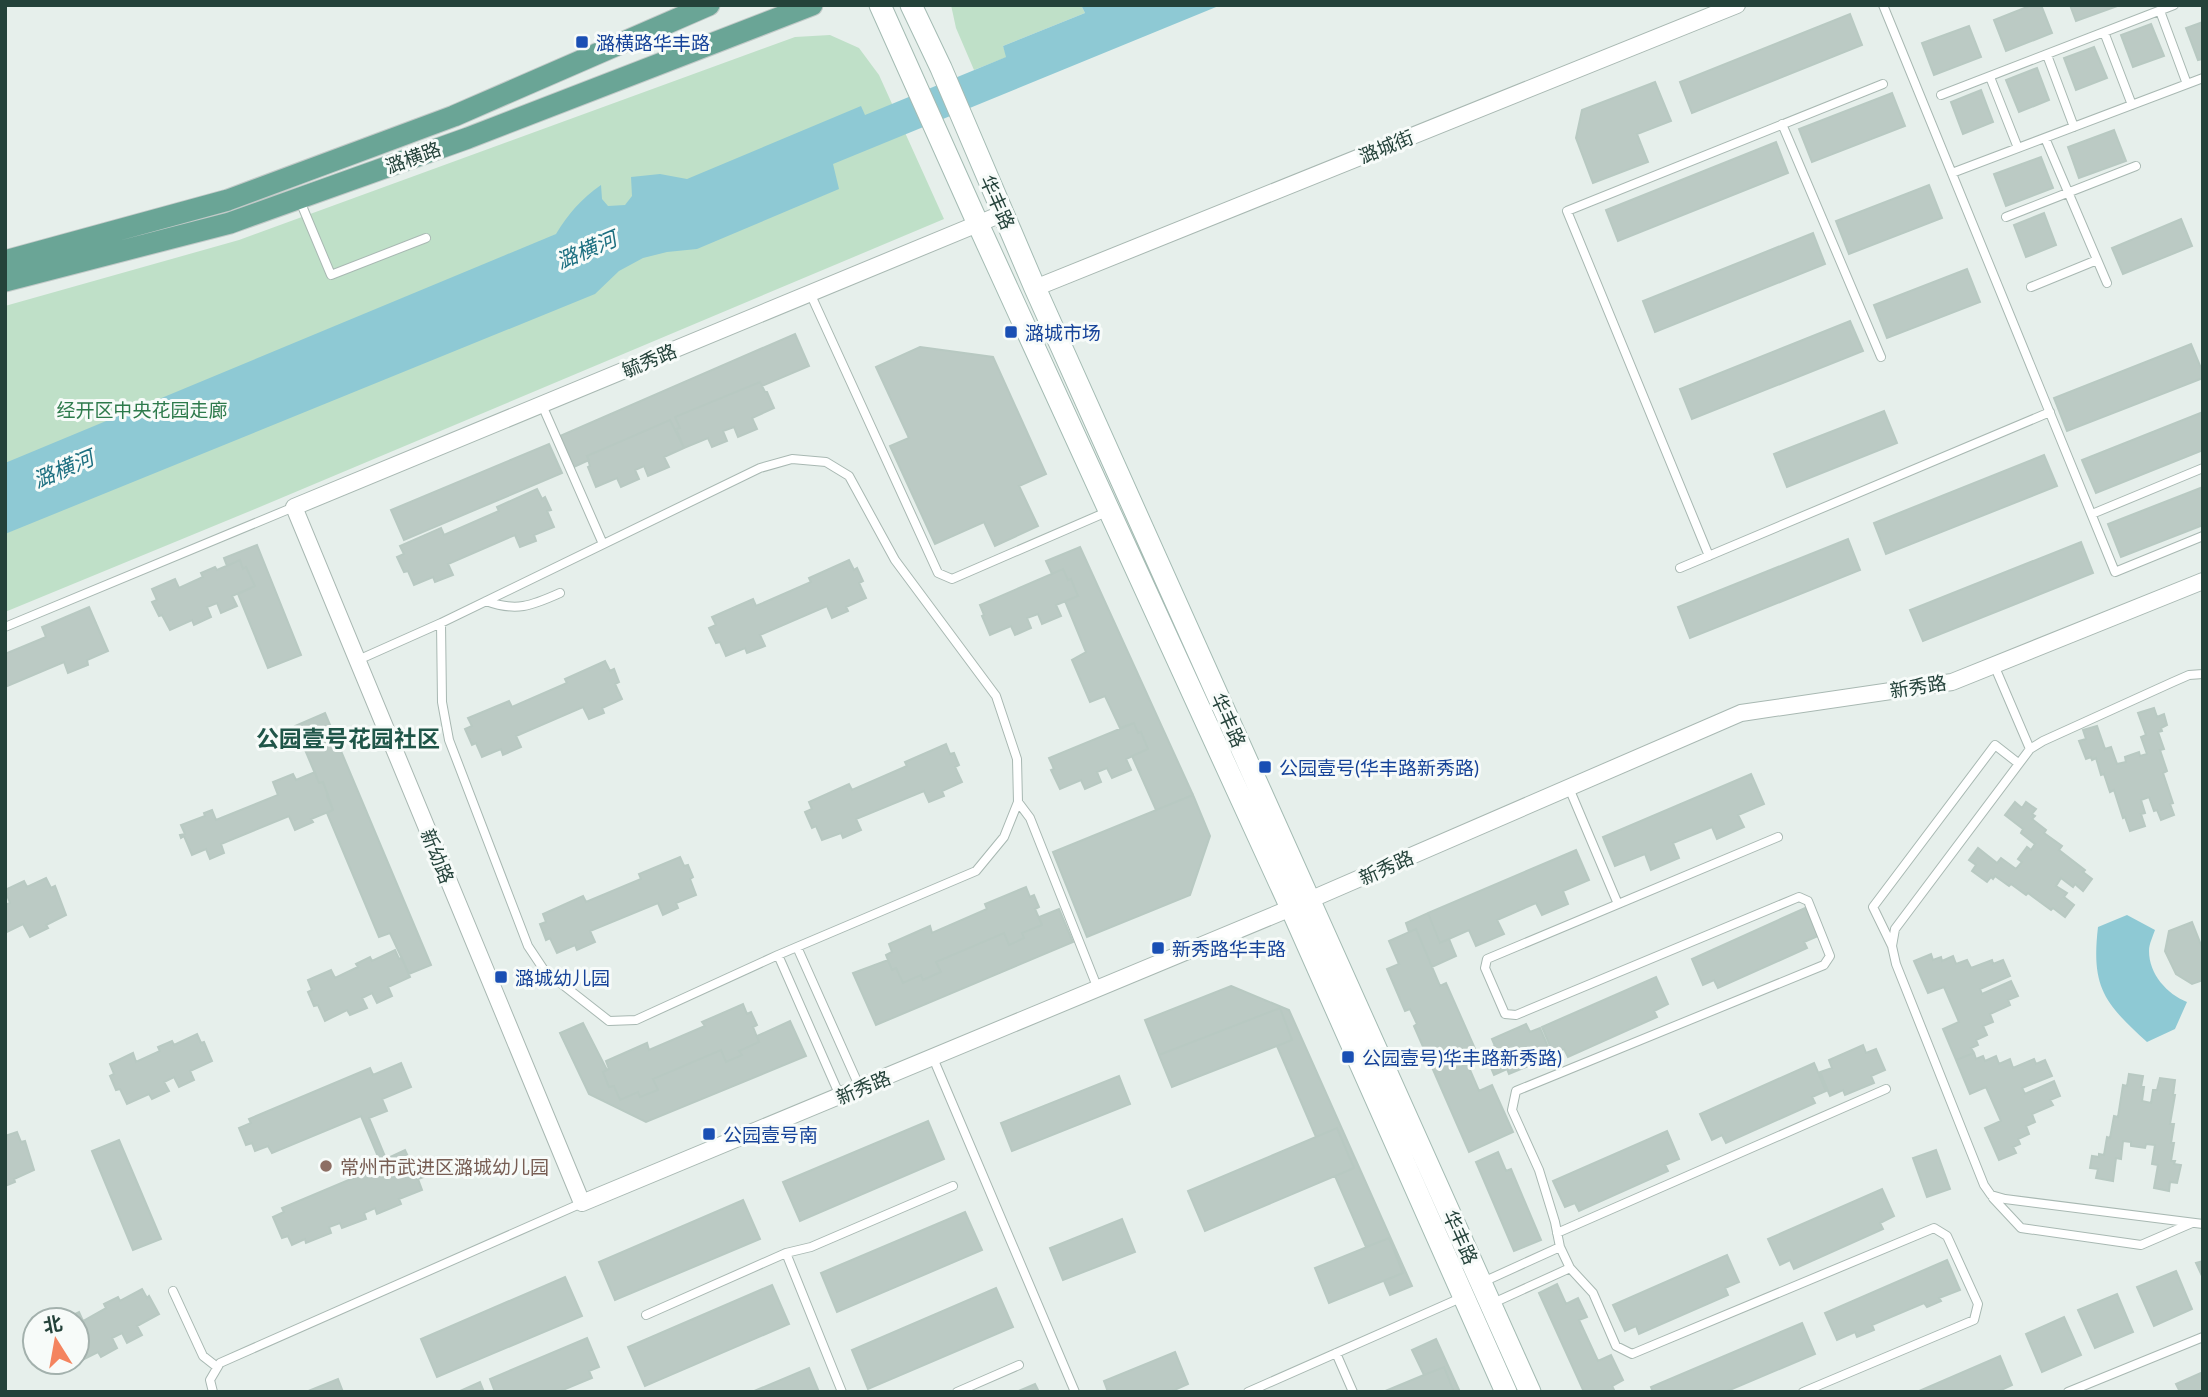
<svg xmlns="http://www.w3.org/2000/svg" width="2208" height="1397" font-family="Lato,'Noto Sans SC',sans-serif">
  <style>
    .green { fill: #bfe0c8 }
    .water { fill: #8ec9d4 }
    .building { fill: #bbcac4; stroke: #b8c9c2; stroke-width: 2 }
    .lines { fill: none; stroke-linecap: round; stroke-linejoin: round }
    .lane-casing { stroke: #a8b8b2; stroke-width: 10 }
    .street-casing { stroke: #a8b8b2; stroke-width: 18 }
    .secondary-casing { stroke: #a4bbb3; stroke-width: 23 }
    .primary-casing { stroke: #c2cac8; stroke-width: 23 }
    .lane { stroke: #fff; stroke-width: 8 }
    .street { stroke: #fff; stroke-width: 16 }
    .secondary { stroke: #fff; stroke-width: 21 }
    .primary { stroke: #6aa596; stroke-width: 21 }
    .transit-dot { fill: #1a4fb4; stroke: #f7fbf9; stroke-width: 2.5 }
    .education-dot { fill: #8d6e63; stroke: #f7fbf9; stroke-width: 2.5 }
    .labels { text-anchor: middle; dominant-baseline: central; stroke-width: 6; stroke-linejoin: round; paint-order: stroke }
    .transit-label { font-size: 19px; fill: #164399; stroke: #f7fbf9; text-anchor: start }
    .street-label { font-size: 19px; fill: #24423a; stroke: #f7fbf9 }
    .park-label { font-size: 19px; fill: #2d7a4b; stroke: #f7fbf9 }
    .education-label { font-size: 19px; fill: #785e54; stroke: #f7fbf9; text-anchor: start }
    .water-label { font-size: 21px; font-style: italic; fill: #1c6f80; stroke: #f7fbf9 }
    .quarter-label { font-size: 23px; font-weight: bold; fill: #1f5548; stroke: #f7fbf9 }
  </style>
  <rect width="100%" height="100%" fill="#e6efeb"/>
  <path class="green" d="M951,5H1081L1085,13L1003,46L1007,57L974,70L956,28Z
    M830,35L859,48L879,75L944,219L255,509L5,612V306L239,240L795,37Z"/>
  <path class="water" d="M1081,5H1221L833,164L839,189L697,249L667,252L643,258L619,271L595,294L5,534V463L556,234C568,214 581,199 601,185L602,199L608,206L625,205L632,196L631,177L660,174L687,179L861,106L865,115L1006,57L1003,46L1085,13Z
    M2127,915L2155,930C2153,936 2149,944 2149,951C2149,974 2167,994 2187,1002L2175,1029L2147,1042C2104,1003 2091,987 2098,927Z"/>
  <path class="building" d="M2032,5H2041L2052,33L2006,51L1994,20Z
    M2070,5H2120L2076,21Z
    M1850,14L1862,45L1692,113L1680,82Z
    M2203,22V59L2198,60L2186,28Z
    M2151,24L2164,56L2133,67L2121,35Z
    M1969,26L1981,57L1934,75L1922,43Z
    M2094,47L2107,78L2076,90L2064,58Z
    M2037,68L2049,100L2019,112L2006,80Z
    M1655,82L1671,121L1637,134L1648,162L1593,183L1576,138L1582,110Z
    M1981,90L1993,122L1963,134L1951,102Z
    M1892,93L1905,126L1812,162L1799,129Z
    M2114,130L2126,161L2079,178L2068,147Z
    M1776,142L1788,173L1618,241L1606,210Z
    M2041,157L2053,188L2006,206L1994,174Z
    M1929,185L1942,218L1849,254L1836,221Z
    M2044,213L2056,245L2026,257L2014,225Z
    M2181,219L2192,246L2123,274L2112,248Z
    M1813,233L1825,264L1655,332L1643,301Z
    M1967,269L1980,302L1887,338L1874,305Z
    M1850,321L1863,351L1692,419L1680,389Z
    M795,334L809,366L762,386L760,382L675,417L680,428L675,430L670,420L587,456L589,460L574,467L560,436Z
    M2191,344L2203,373V378L2067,431L2054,398Z
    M920,347L993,357L1046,474L1019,486L1038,526L995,546L984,522L935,544L890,446L909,438L876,367Z
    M760,382L765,392H767L774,408L752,418L757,429L738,437L734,427L723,431L727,441L712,447L708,438L684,448L676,429L680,428L675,417Z
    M1884,411L1897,443L1787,487L1774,454Z
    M2203,412V450L2096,493L2082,460Z
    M670,420L684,448L664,457L669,467L648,476L644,466L635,470L639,479L621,487L617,478L596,487L588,467L590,466L587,456Z
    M549,444L562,473L404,540L391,510Z
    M2044,455L2057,486L1886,554L1874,523Z
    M2203,487V525L2121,557L2108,524Z
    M537,489L542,499L545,497L551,510L547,511L554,527L534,535L536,541L520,547L515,535L448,564L453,575L435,582L433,577L414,585L408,571L404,572L397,557L404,554L400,546L441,528L444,535L499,511L497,507Z
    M1848,539L1860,570L1690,638L1678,607Z
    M2081,542L2093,573L1923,641L1910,610Z
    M257,545L301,655L268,668L238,594L255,586L246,567L243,569L240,560L227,566L224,558Z
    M1080,547L1193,795L1156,810L1132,756L1148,749L1141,732L1138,733L1134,723L1120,728L1105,696L1090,702L1072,660L1086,652L1065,601L1078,596L1071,579L1068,580L1063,569L1052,574L1046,561Z
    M240,560L243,569L246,567L255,586L232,596L237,606L221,613L217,603L207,607L211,617L194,625L192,620L170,630L162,615L159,616L152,602L157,600L152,589L175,579L179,588L203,577L201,573L215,567L217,570Z
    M849,560L854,570L857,568L863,581L859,583L866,598L846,607L848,611L832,618L827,606L760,635L765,646L747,653L745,648L726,656L720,642L716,643L709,628L716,625L712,617L753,599L756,606L811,582L809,578Z
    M1063,569L1068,580L1071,579L1078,596L1056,605L1061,616L1042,624L1038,614L1027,618L1031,628L1015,635L1011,626L990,635L982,616L984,615L980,605Z
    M89,607L108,651L87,660L88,665L68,673L64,662L5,687V654L46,637L42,627Z
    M605,661L610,671L614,669L619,682L615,684L622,699L602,708L604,713L589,719L583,707L516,736L521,747L503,755L501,749L482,757L476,743L472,745L465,729L472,726L468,718L509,701L512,707L567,683L565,679Z
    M2154,708L2157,717L2164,714L2167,725L2161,728L2162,731L2158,732L2164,749L2160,750L2167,771L2163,773L2173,803L2170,804L2174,815L2161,820L2157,810L2154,811L2149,797L2141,800L2145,813L2141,814L2145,826L2130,831L2125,817L2123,818L2114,790L2110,792L2104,774L2101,775L2096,758L2092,760L2091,757L2086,759L2079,741L2086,739L2083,730L2097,726L2105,749L2111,747L2117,764L2126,762L2125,757L2139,752L2140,756L2147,754L2141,737L2146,735L2138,713Z
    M325,713L431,965L409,974L390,933L379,937L327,813L333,810L327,796L328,795L323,782L319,783L295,726Z
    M1134,723L1138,733L1141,732L1148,749L1126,759L1131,770L1112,778L1107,768L1097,772L1101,782L1085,789L1081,780L1060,789L1051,770L1054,769L1049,758Z
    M946,744L950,754L954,753L959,765L955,767L962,782L942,791L944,796L929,802L924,791L856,819L861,830L843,838L841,833L822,840L816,826L812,828L805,812L812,809L809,802L849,784L852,790L907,766L905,762Z
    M315,772L319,783L323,782L333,810L311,819L313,822L295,830L289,816L221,844L224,853L210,859L206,849L192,855L184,836L181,838L180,835L185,834L181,825L205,816L204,813L212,810L216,820L278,795L273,782L293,774L296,780Z
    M1751,774L1764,804L1738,815L1744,827L1717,839L1712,827L1673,843L1679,858L1651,870L1645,854L1615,866L1603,837Z
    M1193,795L1210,836L1190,895L1087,937L1053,852Z
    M2015,802L2022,808L2026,802L2036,809L2032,814L2035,816L2032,819L2046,830L2044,833L2062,846L2059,850L2085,870L2083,872L2092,879L2083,891L2075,884L2073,887L2061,878L2056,886L2067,893L2064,897L2074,905L2065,917L2053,908L2051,910L2028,893L2026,895L2011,884L2009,886L1995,876L1993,879L1991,877L1987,882L1972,871L1976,865L1969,860L1978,848L1997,863L2001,858L2016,869L2022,862L2018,859L2027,847L2031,850L2035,844L2021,833L2023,829L2005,815Z
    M1576,850L1589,880L1563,891L1568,904L1542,915L1536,903L1497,920L1504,934L1476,946L1469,930L1440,943L1428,913Z
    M680,857L684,866L688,865L693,877L690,879L696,895L676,903L678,908L663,915L658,903L590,931L595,942L577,950L575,945L557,953L550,938L546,940L540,924L546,922L543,914L583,896L586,902L641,879L639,874Z
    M46,878L51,888L55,886L66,915L46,925L48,928L30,937L23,924L5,933V905L10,903L5,890L24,881L27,887Z
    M1026,887L1030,897L1034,895L1039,907L1035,909L1042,925L1022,933L1024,938L1009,945L1004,933L936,962L941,972L923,980L921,975L903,983L896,968L892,970L886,955L892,952L889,944L930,926L932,933L987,909L985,904Z
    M1805,908L1818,936L1804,942L1807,948L1718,988L1714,980L1703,985L1692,959Z
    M1059,909L1073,942L876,1025L853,973L888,960L892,970L896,968L903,983L921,975L923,980L941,972L936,962L1004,933L1009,945L1024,938L1022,933L1042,925L1039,917Z
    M1428,913L1440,943L1449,939L1456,956L1432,967L1416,929L1409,932L1406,923Z
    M2192,922L2203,950V980L2192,984L2176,974L2165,951L2169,931Z
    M1416,929L1440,986L1446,983L1476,1051L1464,1056L1479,1091L1492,1085L1513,1132L1469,1152L1414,1026L1417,1024L1410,1009L1405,1011L1387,969L1399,964L1389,941Z
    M395,950L399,959L402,958L410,977L388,987L392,996L377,1003L372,993L362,998L367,1008L350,1015L347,1010L325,1021L318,1005L314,1006L308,992L312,990L308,980L331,970L335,978L358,967L356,964L370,957L372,961Z
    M1931,954L1933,960L1941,957L1942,961L1953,956L1956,964L1967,960L1971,968L1992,960L1993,964L2003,960L2010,976L1980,989L1982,994L2011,981L2018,996L2008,1000L2010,1005L1990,1014L1993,1022L1983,1026L1987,1035L1976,1040L1978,1045L1971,1048L1974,1053L1956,1060L1943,1029L1959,1022L1944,987L1928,993L1914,961Z
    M1656,977L1668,1004L1654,1011L1657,1017L1568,1057L1564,1049L1553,1053L1542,1027Z
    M1231,986L1289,1010L1412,1286L1390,1295L1384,1281L1403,1273L1389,1238L1366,1247L1335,1176L1354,1168L1337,1128L1316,1137L1277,1046L1292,1040L1280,1008L1159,1055L1145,1020Z
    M743,1004L747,1014L751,1012L757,1025L753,1027L759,1042L739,1051L742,1055L726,1062L721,1050L653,1079L658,1090L640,1097L638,1092L620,1100L614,1086L609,1087L603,1072L609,1069L606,1061L647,1043L649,1050L705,1026L702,1022Z
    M1280,1008L1292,1040L1172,1087L1159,1055Z
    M790,1021L806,1056L646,1122L589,1094L560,1033L583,1023L607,1070L603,1072L609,1087L614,1086L620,1100L638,1092L640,1097L658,1090L653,1079L721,1050L726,1062L742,1055L739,1051L759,1042L757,1036Z
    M1526,1024L1530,1032L1540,1028L1549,1049L1535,1055L1538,1062L1509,1074L1507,1069L1494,1075L1484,1051L1495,1046L1492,1039Z
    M197,1034L201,1043L204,1042L212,1061L190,1071L194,1080L179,1087L174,1077L164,1082L169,1091L152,1099L149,1094L127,1104L120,1089L116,1090L110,1076L114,1074L110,1064L133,1053L136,1062L160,1051L158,1047L172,1041L174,1045Z
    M1863,1045L1866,1053L1876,1049L1885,1070L1871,1076L1874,1083L1845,1095L1843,1090L1830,1096L1820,1072L1832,1068L1829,1060Z
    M1974,1053L1976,1059L1983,1056L1985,1061L1996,1056L1999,1064L2010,1059L2013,1068L2034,1059L2036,1064L2045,1060L2052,1076L2022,1088L2025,1094L2054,1081L2060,1096L2050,1100L2053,1105L2032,1114L2035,1122L2026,1126L2029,1134L2018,1139L2020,1144L2013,1147L2016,1153L1999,1160L1985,1128L2001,1121L1986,1087L1970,1094L1956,1060Z
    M401,1063L411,1087L382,1099L387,1111L369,1118L386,1159L405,1150L410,1161L417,1158L424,1177L418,1179L422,1190L399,1199L401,1204L377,1214L375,1208L364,1213L366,1219L342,1228L340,1223L329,1227L331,1233L306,1243L305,1239L292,1245L288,1236L282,1238L273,1217L284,1212L282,1208L382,1166L361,1116L272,1153L268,1146L255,1151L252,1143L246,1145L239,1128L251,1123L249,1119L370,1068L373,1075Z
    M1814,1063L1826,1091L1812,1097L1815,1103L1726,1143L1722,1135L1712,1140L1700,1114Z
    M2129,1074L2143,1076L2141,1087H2144L2142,1101L2151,1103L2153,1090H2157L2160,1078L2175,1080L2173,1095H2175L2170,1124H2174L2171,1143H2174L2171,1161H2175L2174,1164L2181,1165L2177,1183L2170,1182L2169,1191L2154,1188L2158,1165L2152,1164L2155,1145L2146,1144L2145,1148L2131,1146V1142L2123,1141L2121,1159L2116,1158L2113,1181L2096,1178L2098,1169L2090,1168L2092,1156L2099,1157V1154L2104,1155L2107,1137L2110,1138L2114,1116L2118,1117L2123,1085L2127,1086Z
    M1119,1076L1130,1104L1012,1151L1001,1123Z
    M928,1121L944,1159L800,1221L783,1182Z
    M1337,1128L1354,1168L1205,1231L1188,1191Z
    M1667,1131L1679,1159L1665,1165L1668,1171L1579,1211L1575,1203L1565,1207L1553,1181Z
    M17,1132L21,1142L25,1141L34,1170L14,1179L15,1182L5,1186V1136Z
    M119,1140L161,1239L133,1250L92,1151Z
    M1936,1150L1950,1189L1927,1197L1913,1158Z
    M1498,1152L1506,1171L1511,1169L1541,1240L1514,1251L1476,1162Z
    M1882,1189L1894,1216L1880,1223L1883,1229L1794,1269L1790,1260L1780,1265L1768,1239Z
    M743,1200L760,1239L615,1300L599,1262Z
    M965,1212L982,1250L837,1312L821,1273Z
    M1122,1219L1135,1252L1063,1280L1050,1248Z
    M1389,1238L1403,1273L1329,1303L1315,1268Z
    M1727,1255L1739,1282L1725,1288L1728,1295L1639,1334L1636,1326L1625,1331L1613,1305Z
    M1947,1260L1960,1290L1939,1298L1941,1301L1927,1307L1924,1303L1872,1325L1874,1330L1857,1337L1855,1332L1837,1340L1825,1313Z
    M2203,1261V1278L2196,1263Z
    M2176,1271L2192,1309L2154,1326L2137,1287Z
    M565,1277L582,1316L437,1377L421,1339Z
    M1557,1284L1566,1304L1578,1298L1587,1317L1579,1320L1598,1361L1611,1355L1623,1380L1612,1386L1615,1392H1584L1539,1293Z
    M772,1285L789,1324L645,1386L628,1347Z
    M996,1288L1013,1327L868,1389L852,1350Z
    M142,1289L147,1298L149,1296L159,1314L137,1326L142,1335L127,1343L122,1333L112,1338L117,1348L101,1357L98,1352L76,1363L77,1320H63L79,1312L83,1321L106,1308L104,1304L118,1297L120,1301Z
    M2117,1294L2133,1332L2095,1348L2078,1310Z
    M2064,1317L2081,1355L2042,1372L2026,1334Z
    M1802,1323L1815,1354L1725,1392H1653L1651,1387Z
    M587,1338L599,1367L589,1371L592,1378L558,1392H495L490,1379Z
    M1436,1339L1460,1392H1454L1444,1367L1424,1375L1412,1350Z
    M1175,1352L1188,1384L1170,1392H1108L1104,1381Z
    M2000,1356L2012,1385L1997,1392H1917Z
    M1444,1367L1454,1392H1383L1424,1375Z
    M809,1368L819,1392H752Z
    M2203,1372V1392H2180L2176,1384Z
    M338,1379L343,1392H306Z
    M480,1382L484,1392H458Z
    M1035,1384L1039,1392H1016Z"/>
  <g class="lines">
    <g class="lane-casing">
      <path id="lane" d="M1883,5L2115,572L2203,536
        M2160,11L2187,84
        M2104,32L2132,105
        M2047,55L2074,127
        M1990,77L2018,148
        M1941,95L2174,5
        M1782,124L1881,357
        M2045,138L2107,283
        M1952,173L2203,78
        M300,201L331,275L426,238
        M2006,217L2136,166
        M2031,287L2097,260
        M810,293L938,573L952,579L1109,511
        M542,405L603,544
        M2092,514L2203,468
        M1709,556L1567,211L1883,84
        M1680,568L2050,412
        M486,601C516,612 531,606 560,593
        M5,627L294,507
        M358,660L441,623L760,468L792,459L826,462L849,476L895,560L996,696L1017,759L1018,802L1004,837L976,871L778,955L636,1020L609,1021L544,970L528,946L449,740L442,702L441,623
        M1994,665L2030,749
        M2203,674L2189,675L2173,682L2043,741L2030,749L1895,929L1892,946L1896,964L1984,1185L1991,1195L2005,1199L2203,1224
        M1569,788L1618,904
        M1018,802L1030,818L1098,989
        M1778,837L1487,959L1485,968L1505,1014L1516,1015L1799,897L1808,901L1830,956L1824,965L1516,1091L1512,1110L1539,1170L1555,1222L1560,1247L1570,1268L1593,1293L1616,1346L1632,1354L1934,1228L1947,1236L1978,1304L1974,1320L1803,1392
        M1892,946L1873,907L1995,745L2018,763
        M797,947L860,1088
        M778,955L840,1096
        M933,1058L1075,1392
        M1993,1198L2021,1228L2141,1245L2192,1223
        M1557,1233L1886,1089
        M786,1253L842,1392
        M1483,1282L1560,1247
        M173,1291L203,1356L217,1367
        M1491,1304L1570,1268
        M646,1315L786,1253L811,1247L953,1186
        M1336,1353L1353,1392
        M213,1392L210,1380L220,1363L582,1203
        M957,1392L1019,1365
        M1248,1392L1463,1297
        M2068,1392L2203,1337"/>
    </g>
    <g class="street-casing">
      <path id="street" d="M1004,213L294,507L582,1203L1291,908L1741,713L1952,682L2203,581
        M1035,288L1737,5"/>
    </g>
    <g class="secondary-casing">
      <path id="secondary" d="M880,5L978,224L1291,908L1506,1392
        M911,5L941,68L1035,288L1530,1392"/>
    </g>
    <g class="primary-casing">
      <path id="primary" d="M5,261L228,200L454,116L709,5
        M5,281L230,223L468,138L812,5"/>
    </g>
    <use href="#lane" class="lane"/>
    <use href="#street" class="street"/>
    <use href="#secondary" class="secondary"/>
    <use href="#primary" class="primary"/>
  </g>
  <g class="transit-dot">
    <rect x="575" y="35" width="14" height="14" rx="3.5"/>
    <rect x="1004" y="325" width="14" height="14" rx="3.5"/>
    <rect x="1258" y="760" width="14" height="14" rx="3.5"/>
    <rect x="1151" y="941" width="14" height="14" rx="3.5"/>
    <rect x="494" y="970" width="14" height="14" rx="3.5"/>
    <rect x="1341" y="1050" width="14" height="14" rx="3.5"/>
    <rect x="702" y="1127" width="14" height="14" rx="3.5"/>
  </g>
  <circle class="education-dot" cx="326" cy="1166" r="7"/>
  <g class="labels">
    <g class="transit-label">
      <text x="596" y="42">潞横路华丰路</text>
      <text x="1025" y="332">潞城市场</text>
      <text x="1279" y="767">公园壹号(华丰路新秀路)</text>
      <text x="1172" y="948">新秀路华丰路</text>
      <text x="515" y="977">潞城幼儿园</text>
      <text x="1362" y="1057">公园壹号)华丰路新秀路)</text>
      <text x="723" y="1134">公园壹号南</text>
    </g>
    <g class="street-label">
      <text transform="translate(1386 146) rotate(-22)">潞城街</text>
      <text transform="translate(413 157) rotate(-20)">潞横路</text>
      <text transform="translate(998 202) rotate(66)">华丰路</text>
      <text transform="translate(649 360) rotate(-23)">毓秀路</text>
      <text transform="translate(1918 686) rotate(-9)">新秀路</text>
      <text transform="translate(1229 720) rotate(66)">华丰路</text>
      <text transform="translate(438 856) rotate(68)">新幼路</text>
      <text transform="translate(1386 867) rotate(-24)">新秀路</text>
      <text transform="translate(863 1087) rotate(-23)">新秀路</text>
      <text transform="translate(1461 1237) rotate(66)">华丰路</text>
    </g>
    <g class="park-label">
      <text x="142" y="409">经开区中央花园走廊</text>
    </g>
    <g class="education-label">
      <text x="340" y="1166">常州市武进区潞城幼儿园</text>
    </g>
    <g class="water-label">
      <text transform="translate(586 249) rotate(-23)">潞横河</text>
      <text transform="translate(63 468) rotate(-23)">潞横河</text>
    </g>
    <g class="quarter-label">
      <text x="348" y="738">公园壹号花园社区</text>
    </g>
  </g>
  <rect width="2208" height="1397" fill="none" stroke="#24423a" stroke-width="14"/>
  <g transform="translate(56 1341) rotate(349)"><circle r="33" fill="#f7fbf9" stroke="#a3b1ad" stroke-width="2"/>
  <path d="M0-5L12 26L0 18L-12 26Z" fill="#f4845f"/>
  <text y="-10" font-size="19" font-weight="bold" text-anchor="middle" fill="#24423a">北</text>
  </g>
</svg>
